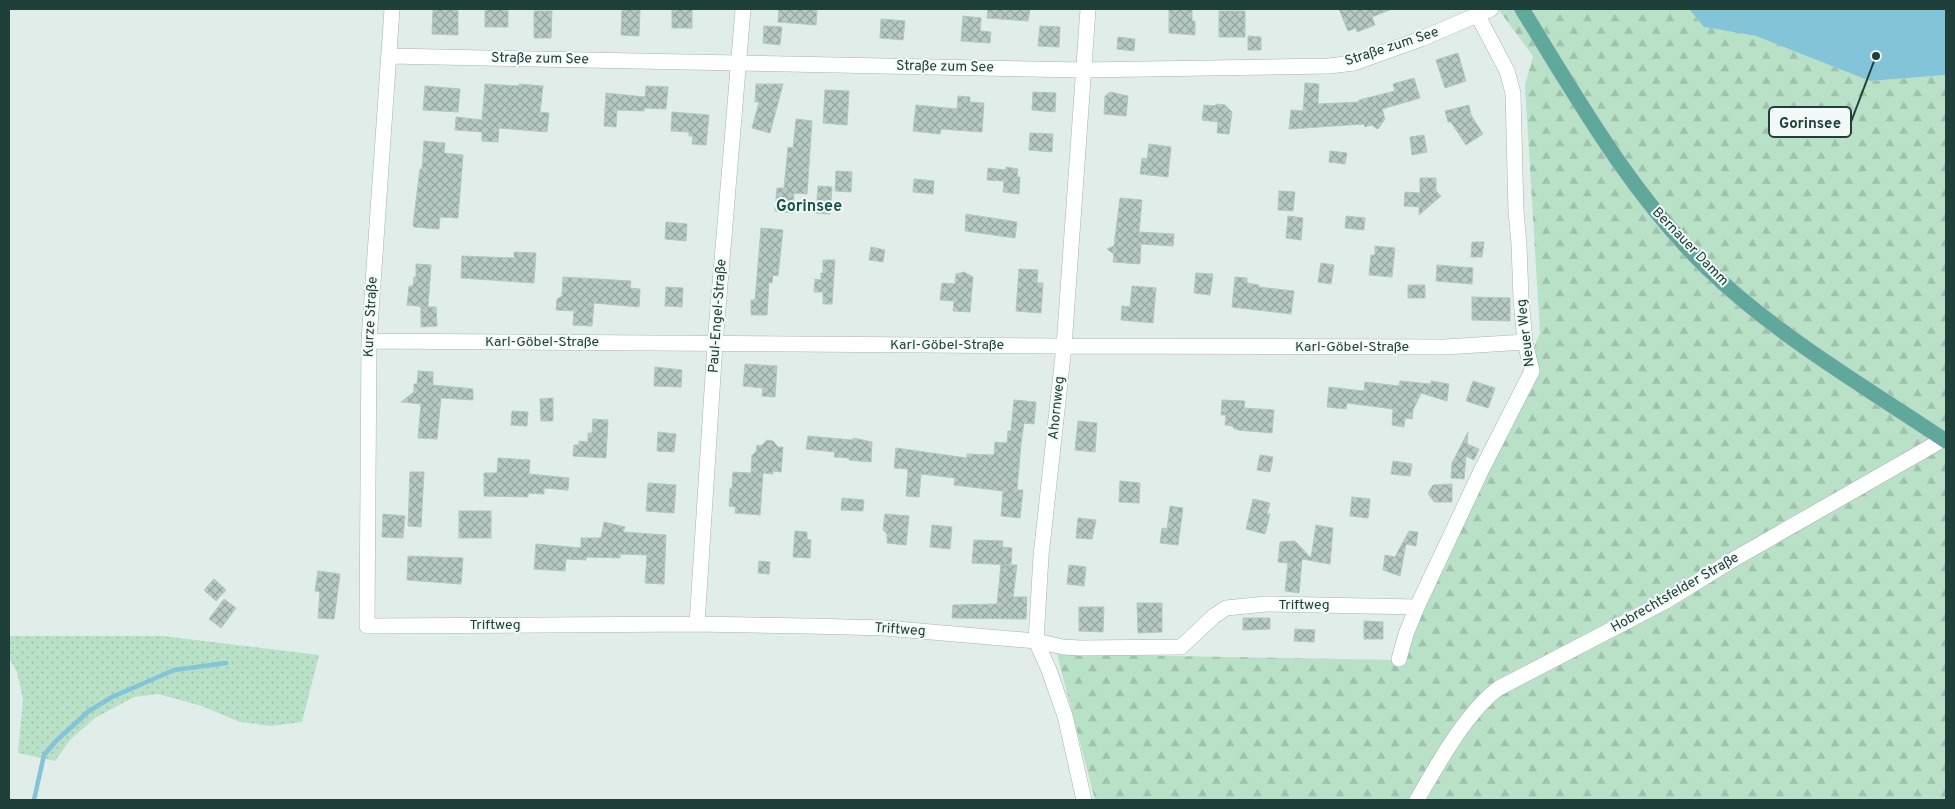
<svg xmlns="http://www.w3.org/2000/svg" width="1955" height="809" font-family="Overpass,sans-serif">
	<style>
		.green { fill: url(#green-dots) }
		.forest { fill: url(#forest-firs) }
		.water { fill: #83c4d8 }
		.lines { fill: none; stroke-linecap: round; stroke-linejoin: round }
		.stream { stroke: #83c4d8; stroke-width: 4.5 }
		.building { fill: url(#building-cross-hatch); stroke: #b3c8c1 }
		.minor-casing { stroke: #a3b6b1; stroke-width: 16 }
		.major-casing { stroke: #c0cac8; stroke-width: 16 }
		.minor { stroke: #fff; stroke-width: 15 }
		.major { stroke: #61a89c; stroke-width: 15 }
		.labels { text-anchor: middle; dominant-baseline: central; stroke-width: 4; stroke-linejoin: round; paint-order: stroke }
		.street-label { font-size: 14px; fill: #1f403a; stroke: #f2f9f7 }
		.quarter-label { font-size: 16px; font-weight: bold; fill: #19554c; stroke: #f2f9f7 }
		.leader { fill: none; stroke: #1f403a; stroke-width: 2 }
		.callout-dot { fill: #1f403a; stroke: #f2f9f7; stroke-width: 2 }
		.callout { fill: #f2f9f7; stroke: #1f403a; stroke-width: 2 }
		.callout-label { font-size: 15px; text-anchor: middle; font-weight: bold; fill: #1f403a }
	</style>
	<defs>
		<pattern id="green-dots" width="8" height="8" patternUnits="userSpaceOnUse" patternTransform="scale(1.25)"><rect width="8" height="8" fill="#b8e1c7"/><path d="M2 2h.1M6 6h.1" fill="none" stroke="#9ec2ac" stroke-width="1.8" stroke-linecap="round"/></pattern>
		<pattern id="forest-firs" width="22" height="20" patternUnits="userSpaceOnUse" patternTransform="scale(1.25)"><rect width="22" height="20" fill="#b8e1c7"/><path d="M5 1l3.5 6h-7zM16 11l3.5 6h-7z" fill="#9ec2ac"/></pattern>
		<pattern id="building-cross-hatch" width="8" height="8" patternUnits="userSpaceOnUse" patternTransform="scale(1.25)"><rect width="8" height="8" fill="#b6c9c2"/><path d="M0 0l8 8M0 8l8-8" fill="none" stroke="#93a59f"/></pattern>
	</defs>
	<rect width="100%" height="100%" fill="#e1ede9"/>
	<!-- green -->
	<path class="green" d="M9,636H163L319,655L302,722L271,726L240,722L202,706L158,694L134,697L95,718L70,740L55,761L18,753L23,699L17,672L9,658Z"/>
	<!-- forest -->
	<path class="forest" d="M1498,9H1689L1704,27L1756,36L1870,81L1946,75V800H1095L1057,654L1402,660L1540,333L1525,85L1533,56Z"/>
	<!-- water -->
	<path class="water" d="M1689,9H1946V75L1870,81L1756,36L1704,27Z"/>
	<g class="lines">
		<!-- stream -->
		<path class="stream" d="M34,800L44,755L56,741L89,711L112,697L174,670L226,663"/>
	</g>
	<!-- building -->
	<path class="building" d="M433,9H458V35L432,34Z
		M485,9H508V27H485Z
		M622,9H640L639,36L621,35Z
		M672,9H692V28H672Z
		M779,9H817L816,25L778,22Z
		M988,9H1030L1028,21L987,18Z
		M1169,9H1192V21H1195V35L1169,33Z
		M1339,9H1392L1372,17L1375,25L1357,32L1356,28L1348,31Z
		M534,11H552L551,38H534Z
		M1219,11H1245V37H1219Z
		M963,16L981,18L980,31L991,32L990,43L961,41Z
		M881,19L905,21L903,40L880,38Z
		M764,26L782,27L780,45L763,43Z
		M1040,26L1060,27L1059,47L1038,46Z
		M1248,36L1261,37V50H1248Z
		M1118,37L1135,39L1134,51L1117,49Z
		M1458,53L1466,81L1445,88L1436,60Z
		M1414,78L1420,98L1382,109L1385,119L1378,129L1371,125L1365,127L1364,124L1289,129L1291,110L1303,111L1305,83L1319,84L1318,104L1359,102V100L1395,91L1393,84Z
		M485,84L519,86V84L543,86L540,112L549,113L547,132L499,128L498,142L482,141V132L455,130L456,117L482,120Z
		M756,84H783L770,133L752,128L759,102H755Z
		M425,86L460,89L458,112L423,110Z
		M646,86L668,87L666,109L645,108L644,111L617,110L616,127L604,126L606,93L645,97Z
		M825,90L849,91L847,125L823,123Z
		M1033,92L1056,93L1055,112L1032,110Z
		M1110,92L1128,96L1126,116L1104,114L1105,96Z
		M958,96L970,97V102L984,103L982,132L941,129L940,134L913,131L916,105L957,109Z
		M1217,104L1225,105L1232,112L1229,134L1217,133L1218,122L1202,120L1204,105L1214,106Z
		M1469,105L1471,115L1483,134L1466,145L1451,122H1448L1445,111Z
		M672,112L709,115L706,145L692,144L693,136H689V132L671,131Z
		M796,119L812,121L807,194L794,193L793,213L775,211L777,188H784L788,147L793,148Z
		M1030,133L1053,134L1052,152L1029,150Z
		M1424,135L1427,152L1412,155L1410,137Z
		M424,141L445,143L444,153L463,155L458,218L440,217L439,229L414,227L413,225L420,169H422Z
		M1149,144L1171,147L1168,177L1140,174L1142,158L1147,159Z
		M1330,151L1347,153L1345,164L1329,162Z
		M1006,167L1018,169L1017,177H1020L1019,194L1003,192L1004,181L987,180L988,168L1006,170Z
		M836,171L852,172L851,192L835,191Z
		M1420,178H1436V191L1441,196L1419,215V207L1404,206L1405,192L1420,193Z
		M914,179L934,181L933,194L913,192Z
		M818,186L832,187L830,214L816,213Z
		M1279,191L1295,192L1293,211L1278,210Z
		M1120,198L1142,200L1139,232L1174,234L1173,246L1141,244L1140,264L1113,262L1114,254L1107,249L1114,246Z
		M966,214L1017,222L1015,238L965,231Z
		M1288,216L1303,218L1301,240L1286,238Z
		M1346,216L1365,218L1364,230L1345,228Z
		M666,222L687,224L686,241L665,239Z
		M761,228L783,230L778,276L773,275L772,283L769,282L767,315H751V300H755Z
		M1472,242H1484L1482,257H1471Z
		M1375,246L1395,248L1392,277L1369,275L1371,255H1375Z
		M871,247L885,250L883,262L869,260Z
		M514,252L536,253L534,283L461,278L462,256L514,258Z
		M823,260H835L832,304H823V292H814L815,279L821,280V273H823Z
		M1321,263L1334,265L1331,284L1318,282Z
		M416,264L431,265L428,307H436L437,326L421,327V306L427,307L407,305L409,286H413L414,277H416Z
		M1437,265L1473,268L1472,284L1436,281Z
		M1019,269L1038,270L1037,283H1043L1041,313L1016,311Z
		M964,272L973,277L970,312L953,311L954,301L940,300L942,283L955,284L956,274Z
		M1196,273L1213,274L1210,295L1194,293Z
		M563,277L631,281L630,288L640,289L639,307L594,303L592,326L573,325L574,311L556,310L557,299L562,296Z
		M1235,277L1247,278V283L1259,285L1258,287L1294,291L1291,314L1232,307Z
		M1408,285H1425V298H1408Z
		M1132,286L1156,288L1153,323L1121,320L1122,306L1130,307Z
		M666,287L683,288L682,307L665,306Z
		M1472,297L1510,298V321L1472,320Z
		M745,364L777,366L775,397L762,396L763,388L743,386Z
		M655,367L682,370L681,387L654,386Z
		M418,371L433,372V385L473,389V400L441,398L437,439L418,438L421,404L401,402L414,392V384H417Z
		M1400,381L1431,384V381L1449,384L1447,401L1421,393L1413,410L1412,419L1405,418L1404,427L1392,425L1393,409L1347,403L1346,409L1327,407L1329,387L1363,391H1364L1365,382L1399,386Z
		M1473,381L1495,388L1488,408L1466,401Z
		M553,398V421H541L540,399Z
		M1014,400L1036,402L1034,424L1024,423L1021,444L1017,490H1023L1020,518L1001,516L1003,491L954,485L955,478L921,474L919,497L906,496L908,469L894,468L896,448L967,458V454L994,455L995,442L1007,443L1008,431H1011Z
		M1222,400L1245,401L1244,408L1274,410L1272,433L1238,430L1233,428V426L1225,425L1226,415H1221Z
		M512,411L528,412L527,426L511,425Z
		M593,419L608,420L606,458L573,456L574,445H579V441L588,442V433H592Z
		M1078,421L1097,423L1095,452L1075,450Z
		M658,432L676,434L674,452L657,451Z
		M1468,432L1467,444L1479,449L1474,460L1466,456L1464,479L1451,478L1452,463Z
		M808,436L852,440L854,438L872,442L871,462L849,460V458L834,457L835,452L806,449Z
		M767,440L773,441L778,447H783L781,472L773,471V474L763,473L760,515L735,513L736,507L729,506L730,488L732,489L733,472L751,473L752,455L756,452L757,445L761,446Z
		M1260,455L1273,457L1270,472L1257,470Z
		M498,458L530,460L529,474L569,478L568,490L544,488V494L528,493V497L484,496V473H497Z
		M1393,461L1412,464L1410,476L1391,474Z
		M410,472H424L421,527L408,526Z
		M1120,481L1140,483L1139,503L1119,502Z
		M648,483L676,485L674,513L646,511Z
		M1452,484V502H1434L1428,493L1433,485Z
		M1352,497L1370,499L1368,518L1350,516Z
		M842,498L864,500L863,511L841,510Z
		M1253,499L1270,503L1267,514H1270L1265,534L1246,529Z
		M1170,506L1183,508L1178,545L1160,543L1162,528L1167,529Z
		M459,511H491V538H459Z
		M383,514L405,516L403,538L382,537Z
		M885,514L909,516L906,545L887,543V534L883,530Z
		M1078,518L1096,520L1092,539L1076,538Z
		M604,522L625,527L623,532L666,535L664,584L645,583L647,555L620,554V558L586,557V560L566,559L565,571L534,569L536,544L581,548V538H601Z
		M932,525L952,527L950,549L930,547Z
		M1316,525L1333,528L1330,564L1302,559L1299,593L1285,591L1288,563L1278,562L1280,542L1295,541L1311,558Z
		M795,531L807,532V539L811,540L810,558L793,557Z
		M1409,531L1418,532L1416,546L1406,544L1400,576L1383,570L1385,555L1395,557Z
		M974,540L1003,541L1002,547L1012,548L1011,565L972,563Z
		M408,556L463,558L461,584L407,580Z
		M759,561L770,562L769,574L758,573Z
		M1001,565H1017L1013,597H1027L1026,619L952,618L953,605L997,604Z
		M1069,565L1086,567L1084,586L1067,584Z
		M318,571L340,574L334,619L318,618L320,592L315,591Z
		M214,579L226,590L216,601L204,590Z
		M224,599L236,608L221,628L209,619Z
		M1137,603H1162V632L1138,633Z
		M1079,607H1104L1103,632L1079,631Z
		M1243,618H1270V629L1243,630Z
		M1364,621L1383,622V639H1364Z
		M1295,629L1315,630L1314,642L1294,641Z"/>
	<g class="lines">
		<!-- minor casing -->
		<g class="minor-casing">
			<path id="minor" d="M392,9L369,341L367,626L697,624L808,626L885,628L1036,641L1063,647L1080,648L1181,647L1214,616L1226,608L1266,604L1417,607
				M389,56L1083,70L1329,66L1354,63L1421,39L1491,9
				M369,341L1064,346L1445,347L1525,342
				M697,624L715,344L743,9
				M1399,659L1406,634L1417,607L1481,471L1532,371L1525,342L1521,299L1519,244L1516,212L1513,93L1507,71L1478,16
				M1084,800L1065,716L1049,670L1036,641L1041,556L1064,346L1088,9
				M1417,800C1437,765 1467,711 1499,688L1666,601L1729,562L1944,439"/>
		</g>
		<!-- major casing -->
		<g class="major-casing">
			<path id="major" d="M1522,9C1578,100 1631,194 1708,269C1776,335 1867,388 1946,441"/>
		</g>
		<!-- minor -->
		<use href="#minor" class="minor"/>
		<!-- major -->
		<use href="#major" class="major"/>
	</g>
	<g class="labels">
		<!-- street labels -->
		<g class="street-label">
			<text transform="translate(1392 47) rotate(-18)">Straße zum See</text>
			<text transform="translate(540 59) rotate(1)">Straße zum See</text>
			<text transform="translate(945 67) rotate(1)">Straße zum See</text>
			<text transform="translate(1690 247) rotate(46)">Bernauer Damm</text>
			<text transform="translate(718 316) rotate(-86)">Paul-Engel-Straße</text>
			<text transform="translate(371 317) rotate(-87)">Kurze Straße</text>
			<text transform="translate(1526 333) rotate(-97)">Neuer Weg</text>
			<text x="542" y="342">Karl-Göbel-Straße</text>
			<text x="947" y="345">Karl-Göbel-Straße</text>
			<text x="1352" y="347">Karl-Göbel-Straße</text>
			<text transform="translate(1057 408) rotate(-84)">Ahornweg</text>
			<text transform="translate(1675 593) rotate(-30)">Hobrechtsfelder Straße</text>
			<text x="1304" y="605">Triftweg</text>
			<text x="495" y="625">Triftweg</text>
			<text transform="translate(900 630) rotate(4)">Triftweg</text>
		</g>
		<!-- quarter labels -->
		<g class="quarter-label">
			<text x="809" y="207">Gorinsee</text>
		</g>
	</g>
	<!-- callouts -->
	<path class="leader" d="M1876 56L1851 122"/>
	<circle class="callout-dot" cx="1876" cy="56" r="5"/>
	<rect class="callout" x="1769" y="107" width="82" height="30" rx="5"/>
	<g class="callout-label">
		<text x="1810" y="128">Gorinsee</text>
	</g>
	<!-- border -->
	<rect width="1955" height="809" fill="none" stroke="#1f403a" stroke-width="20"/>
</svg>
